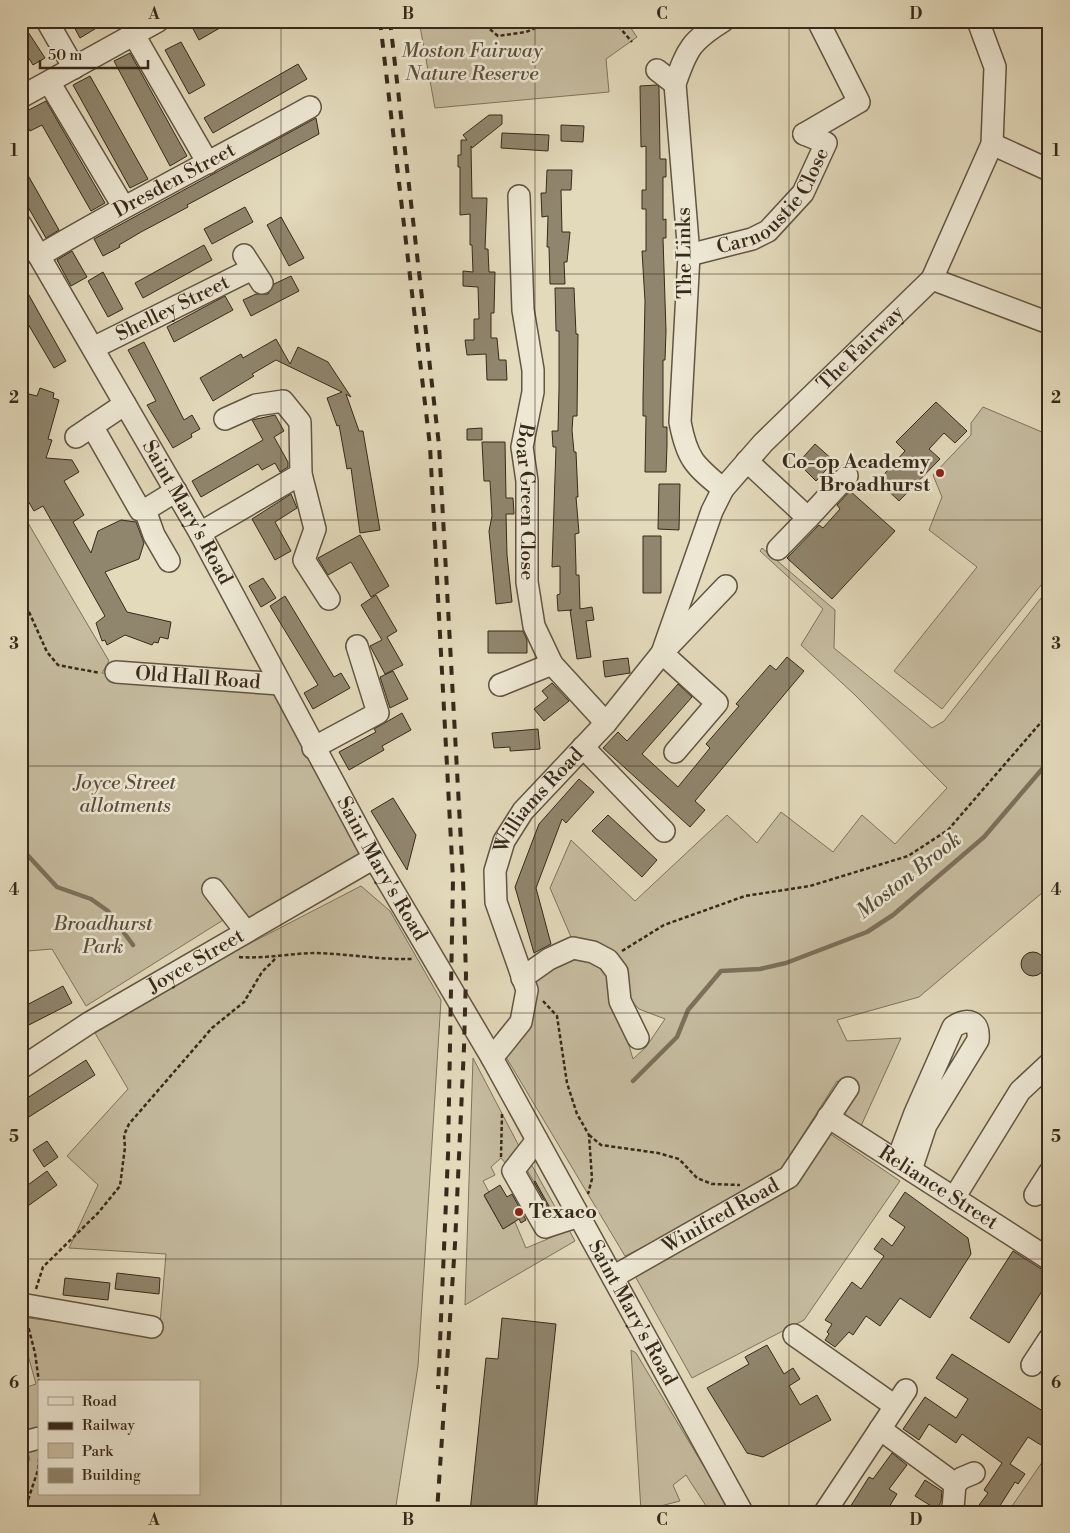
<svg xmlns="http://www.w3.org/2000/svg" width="1070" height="1533" font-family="'Libre Bodoni',serif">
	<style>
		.green { fill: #c6bca0; stroke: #7e735d; fill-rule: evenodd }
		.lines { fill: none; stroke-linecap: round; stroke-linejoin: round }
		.stream { stroke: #7b705a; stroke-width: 4.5 }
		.building { fill: #90866e; stroke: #372a1a }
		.minor-casing { stroke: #625642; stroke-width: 24 }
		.path { stroke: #372a1a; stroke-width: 2.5; stroke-dasharray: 4 2.5; stroke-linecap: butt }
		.minor { stroke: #ede7d3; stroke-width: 21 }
		.rail { stroke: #372a1a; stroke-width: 4; stroke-dasharray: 9 9; stroke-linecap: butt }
		.grid { fill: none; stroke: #372a1a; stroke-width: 1; stroke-opacity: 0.55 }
		.poi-dot { fill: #8f2418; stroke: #ede7d3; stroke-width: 2 }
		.labels { text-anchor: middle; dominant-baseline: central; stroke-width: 5; stroke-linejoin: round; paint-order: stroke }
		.park-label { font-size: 20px; font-style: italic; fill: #5b4e3c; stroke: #ede7d3 }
		.street-label { font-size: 20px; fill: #372a1a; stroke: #ede7d3 }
		.poi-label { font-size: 20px; font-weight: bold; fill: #372a1a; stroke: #ede7d3; text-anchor: end }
		.water-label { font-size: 21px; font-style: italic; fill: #594d3a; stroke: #ede7d3 }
		.neatline { fill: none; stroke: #372a1a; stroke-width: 2 }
		.grid-label { font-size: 16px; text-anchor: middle; font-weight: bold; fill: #372a1a }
	</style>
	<rect width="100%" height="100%" fill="#e3dabc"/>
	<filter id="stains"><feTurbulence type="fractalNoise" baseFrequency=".004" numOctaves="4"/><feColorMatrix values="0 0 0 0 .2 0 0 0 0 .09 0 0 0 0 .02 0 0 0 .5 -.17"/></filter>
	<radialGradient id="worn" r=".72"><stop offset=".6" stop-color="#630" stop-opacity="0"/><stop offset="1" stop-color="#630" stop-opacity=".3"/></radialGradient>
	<!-- green -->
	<path class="green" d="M419,21H626L637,37L606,59L609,92L435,108Z
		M983,407L1049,435V575L942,709L894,671L977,567L929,530L942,497L933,475L971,435V423Z
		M21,511L109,661L102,673L280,684L374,858L237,937L228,917L86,1006L52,949L28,951L21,944Z
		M762,548L835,610L834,648L932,728L944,721L1049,588V887L919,997L837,1020L847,1041L901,1038L861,1126L844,1114L855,1093L837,1081L780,1171L693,1222L625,1256L500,1047L521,1022L522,978L573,948L605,966L633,1059L646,1047L665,1019L639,1009L625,994L626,969L574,944L550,888L571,840L635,901L727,815L757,843L781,812L833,852L862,815L895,844L947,788L855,695L801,645L823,609L760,551Z
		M361,886L390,911L441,1000L418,1366L395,1512H21V1464L30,1460L21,1426V1389L36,1384L21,1330V1317L159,1335L166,1254L69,1248L98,1185L67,1156L128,1089L95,1033L245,946ZM39,1382H199V1494H39Z
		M473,1058L521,1150L507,1165L501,1158L491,1167L495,1175L483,1181L489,1192L484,1196L503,1229L515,1222L526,1248L569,1230L575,1241L465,1305Z
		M829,1133L900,1181L804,1320L692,1378L635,1276L795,1187Z
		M530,1162L559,1214H553L527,1170Z
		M631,1350L636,1353L731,1512H710L686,1475L673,1485L680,1501L641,1511Z
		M1047,1455L1049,1456V1512H1008Z"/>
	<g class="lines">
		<!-- stream -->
		<path class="stream" d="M21,848L57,887L91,899L108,911L133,945
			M633,1081L677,1037L688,1010L721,971L760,969L786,963L867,932L893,915L984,837L1049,761"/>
	</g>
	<!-- building -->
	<path class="building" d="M21,21L45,58L33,65L21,45Z
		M71,21H108L80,38Z
		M197,21H232L199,40L191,25Z
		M181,42L205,85L189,94L165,50Z
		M130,53L187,156L170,166L114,61Z
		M298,64L307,79L213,133L204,118Z
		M90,76L148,179L130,188L73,85Z
		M657,85L659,87L660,159H666V177H663V220L666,219V238H663L666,331L665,360H663V427H667V446L666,472H645L646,416H643V398L645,301L642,251H646V209H642V190H646V146L641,147L640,86Z
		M46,101L105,203L91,211L42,125L30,131L21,114Z
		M489,115H502V124L472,148L471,146L472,198H487L485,249H488L489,272H495L494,313H491V338H497L499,360H506L507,380H487L486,354L467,355L465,340H474V319H479L478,287L463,286V271L473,272L472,245H470V214L460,215V167H458V155H461V140H467L463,135Z
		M316,118L319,134L187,205L188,207L141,232L119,245L120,247L103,256L94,239Z
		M561,125L584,126L583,142L561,141Z
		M502,133L549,135L548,151L501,148Z
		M21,163L59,230L46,238L21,195Z
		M547,170H572L571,190H561L562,232H570L567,262H564L565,284H550L549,247H547L548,216L542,217L541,193H546Z
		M245,207L253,222L212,244L204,229Z
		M281,217L304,258L289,266L267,225Z
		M204,245L212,260L143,298L135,283Z
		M72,251L87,277L71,286L57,260Z
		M103,272L123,309L108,317L88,281Z
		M291,276L299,291L251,316L243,300L256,294H268L274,284Z
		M21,281L66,361L54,368L21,312Z
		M555,288H574L576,334H578L577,416H573L572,430L574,452H576L578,497H576L579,533L575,534L576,568V575H579L580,609L592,607L594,620L586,621L591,657L577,659L570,610H572L558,611L557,595L560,594V566L552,567L556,447H553L552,431H558L559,388V331H556Z
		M225,296L233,310L174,342L167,327Z
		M276,339L290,364L298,347L328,362L351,397L346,394L359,431H363L380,530L360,533L351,468L347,469L339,425L337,426L327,398L342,392L276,360L252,374L254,376L213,401L200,378L241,354L243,358Z
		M144,342L184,420L192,415L200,429L191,434L192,437L173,448L147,405L156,401L128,350Z
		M40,388L54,393L53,398L59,400L48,439L52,440L46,458L72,460L79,472L64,481L84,515L73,522L91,553L98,531L121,520L136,522L144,543L139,559L105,572L127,612L171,622L168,639L160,637L158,643L154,642L152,645L125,635L107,645L105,640L102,641L96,623L105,616L43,506L34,511L21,489V419L29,394L37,396Z
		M936,402L967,431L955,443L944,433L929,449L940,459L899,501L878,481L905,451L896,442Z
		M275,415L284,431L274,437L288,462V467L280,472L275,463L262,470L258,464L201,497L192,481L263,440L252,420Z
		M482,428V440H467V429Z
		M482,442H505L506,498H513L514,514H506L507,555L512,602L496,604L489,531L492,516L490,481H484Z
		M815,444L834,461L816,481L798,463Z
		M659,484H680L679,530L658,529Z
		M850,491L895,531L832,599L787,558L819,525L823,528L840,509L837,505Z
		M291,494L297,508L275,522L291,551L275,560L252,519Z
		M360,535L389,586L371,597L351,562L328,575L318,558Z
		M643,536H661V593H643Z
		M263,578L276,598L261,607L249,586Z
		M376,595L397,631L387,637L403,665L385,674L370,646L382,640L361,605Z
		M285,596L334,677L341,673L350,688L313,709L304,693L318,685L270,606Z
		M488,631H523L527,640V653H488Z
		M787,657L804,671L695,801L705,810L690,827L603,748L618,732L627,741L678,684L692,697L642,754L678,787L710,748L706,744L739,706L736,704L770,665L776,670Z
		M628,658L630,673L605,677L603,661Z
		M393,671L408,699L390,708L380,677Z
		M552,683L569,701L544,721L534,709L548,698L542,691Z
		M402,713L411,730L382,746L384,750L349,770L339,752L376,732L374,729Z
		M538,729L540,749L510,751V747L494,748L492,733Z
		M579,779L594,792L566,823L562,819L536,888L551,944L534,953L515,887L539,824Z
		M393,798L416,835L407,870L371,811Z
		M608,815L657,860L642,877L592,831Z
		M1021 964a12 12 0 1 1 24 0a12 12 0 1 1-24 0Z
		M63,986L72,1003L21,1029V1008Z
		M86,1060L95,1075L21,1122V1102Z
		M47,1141L58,1157L44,1167L33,1150Z
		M47,1171L57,1185L21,1211V1190Z
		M535,1181L549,1206L548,1207L534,1182Z
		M500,1185L507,1197L512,1194L526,1220L521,1223L519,1219L503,1229L484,1195Z
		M905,1192L968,1238L971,1254L930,1318L900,1298L880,1326L866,1316L853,1335L849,1332L835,1347L825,1340L829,1334L827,1332L832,1324L825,1320L852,1282L861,1289L884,1256L874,1249L882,1238L892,1246L905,1227L889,1216Z
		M1013,1251L1049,1274V1280L1009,1343L970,1318Z
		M117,1273L160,1278L159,1294L115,1289Z
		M65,1278L110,1283L108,1300L63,1295Z
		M502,1318L556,1324L536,1512H470L486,1358L498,1359Z
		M767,1345L784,1374L793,1368L800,1379L789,1386L800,1405L817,1395L831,1420L763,1457L747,1453L707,1388L749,1364L745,1357Z
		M952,1354L1049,1415V1450L1028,1437L1010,1464L1025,1474L1018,1484L1015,1482L996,1512H974L988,1493L984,1490L1002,1463L962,1434L956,1443L929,1424L919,1440L903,1429L925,1397L956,1418L968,1399L936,1378Z
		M892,1453L907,1465L889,1489L897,1494L886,1512H847L869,1477L873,1479Z
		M925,1480L942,1491L941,1502L936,1509L915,1496Z"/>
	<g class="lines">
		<!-- minor casing -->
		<g class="minor-casing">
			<g id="minor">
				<path d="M47,21L74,68"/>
				<path d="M134,35L208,163"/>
				<path d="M657,70L675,84"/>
				<path d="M49,82L123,206"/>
				<path d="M21,97L158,21"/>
				<path d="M804,134L859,102L818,21"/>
				<path d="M992,144L1049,170"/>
				<path id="s1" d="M519,196L523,310L533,370V392L522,447L527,481V582L534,626L552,664L606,723"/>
				<path id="s2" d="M21,225L200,533L374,858L492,1058L742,1512"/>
				<path d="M244,255L262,283"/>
				<path id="s3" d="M689,255L752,239L768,231L803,193L826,143L804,134"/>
				<path id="s4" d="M39,256C128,203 220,157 310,107"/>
				<path d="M932,279L1049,323"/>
				<path id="s5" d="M93,348L252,269"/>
				<path d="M225,419L256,405L283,401L300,422L301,474L315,529L304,560L329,599"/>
				<path d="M92,426L140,510H145L176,491"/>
				<path d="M76,437L125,404"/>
				<path d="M747,461L808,518L778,549"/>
				<path d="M723,489C694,465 687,459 680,422L689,255L675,84C687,49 691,41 723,21"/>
				<path d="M145,510L154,535L169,561"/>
				<path d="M808,518L847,476"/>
				<path d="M200,533L301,474"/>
				<path id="s6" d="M662,653L712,511L723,489L763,443L932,279L992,144L995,67L978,21"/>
				<path d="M662,653L717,703L675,752"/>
				<path id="s7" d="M116,672L280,684"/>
				<path d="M500,685L552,664"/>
				<path d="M583,747L664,831"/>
				<path d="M313,748L378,713L357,646"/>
				<path d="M213,889L246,932"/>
				<path d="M522,978L549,959L573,948L593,952L608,960L617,972L620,1001L638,1038"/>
				<path id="s8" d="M492,1058L521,1022L527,990L496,902L495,871L504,841L523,811L606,723L662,653L726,586"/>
				<path id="s9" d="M21,1068L89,1023L374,858"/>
				<path id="s10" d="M828,1117L1049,1259"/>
				<path d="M537,1140L513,1171L545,1227L579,1216"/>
				<path d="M897,1161L915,1113L953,1027C968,1017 980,1021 978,1040L926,1125L911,1170"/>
				<path d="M1035,1195L1049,1173"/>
				<path d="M954,1198L1020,1091L1049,1064"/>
				<path id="s11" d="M613,1277L789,1177L848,1088"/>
				<path d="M21,1304L152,1327"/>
				<path d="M794,1335L895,1406"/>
				<path d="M1032,1365L1049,1339"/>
				<path d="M880,1429L955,1484"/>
				<path d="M21,1443L39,1438"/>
				<path d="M825,1512L906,1390"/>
				<path d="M950,1512L953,1508L955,1484L962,1478L974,1473"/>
			</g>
		</g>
		<!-- path -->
		<path class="path" d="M480,21L498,36L526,32L551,21
			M566,21L581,26L598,21
			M614,21L632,42
			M21,594L47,652L58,665L100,673
			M622,951L664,925L745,896L810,886L908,856L948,830L1049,713
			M239,957C266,959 291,953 317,953C349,954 381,960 413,959
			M543,1001L557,1016L567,1083L577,1114L589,1135L592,1179L588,1194
			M589,1135L601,1145L658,1153L679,1159L697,1178L712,1184L740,1185
			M501,1157L502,1113
			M36,1289L43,1267L98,1213L120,1186L125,1147L124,1135L129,1124L212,1028L244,1002L262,972L277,957
			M27,1322L35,1353L39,1382
			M24,1512L38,1470L39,1458"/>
		<!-- minor -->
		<use href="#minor" class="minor"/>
		<!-- rail -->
		<path class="rail" d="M380,21L430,446L453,879L448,1155L438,1389
			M390,21L439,445L463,879L466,975L464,1047L455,1244L437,1512"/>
	</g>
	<!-- grid -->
	<path class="grid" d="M281,21V1512M535,21V1512M789,21V1512M21,274H1049M21,520H1049M21,766H1049M21,1013H1049M21,1259H1049"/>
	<!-- markers -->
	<g class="poi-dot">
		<circle cx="940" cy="473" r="5"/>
		<circle cx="519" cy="1212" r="5"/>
	</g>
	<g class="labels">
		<!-- park labels -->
		<g class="park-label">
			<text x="472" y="51">Moston Fairway<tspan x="472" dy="23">Nature Reserve</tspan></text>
			<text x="125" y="783">Joyce Street<tspan x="125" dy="23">allotments</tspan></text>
			<text x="103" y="924">Broadhurst<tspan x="103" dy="23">Park</tspan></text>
		</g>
		<!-- street labels -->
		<g class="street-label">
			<text stroke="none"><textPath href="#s4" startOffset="155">Dresden Street</textPath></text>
			<text stroke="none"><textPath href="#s3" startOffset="106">Carnoustie Close</textPath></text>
			<text transform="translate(685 253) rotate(-91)">The Links</text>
			<text stroke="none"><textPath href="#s5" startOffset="89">Shelley Street</textPath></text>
			<text stroke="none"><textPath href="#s6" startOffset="372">The Fairway</textPath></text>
			<text stroke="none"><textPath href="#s1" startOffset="308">Boar Green Close</textPath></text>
			<text stroke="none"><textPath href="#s2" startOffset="332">Saint Mary's Road</textPath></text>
			<text stroke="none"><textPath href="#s7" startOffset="82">Old Hall Road</textPath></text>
			<text stroke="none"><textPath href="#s8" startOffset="288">Williams Road</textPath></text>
			<text stroke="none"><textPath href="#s2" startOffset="738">Saint Mary's Road</textPath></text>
			<text stroke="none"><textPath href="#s9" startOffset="205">Joyce Street</textPath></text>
			<text stroke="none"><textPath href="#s10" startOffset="131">Reliance Street</textPath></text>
			<text stroke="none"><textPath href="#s11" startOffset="124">Winifred Road</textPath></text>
			<text stroke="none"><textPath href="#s2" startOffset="1248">Saint Mary's Road</textPath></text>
		</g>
		<!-- poi labels -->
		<g class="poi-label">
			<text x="930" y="462">Co-op Academy<tspan x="930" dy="23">Broadhurst</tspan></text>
			<text x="529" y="1212" text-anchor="start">Texaco</text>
		</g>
		<!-- water labels -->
		<g class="water-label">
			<text transform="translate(909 876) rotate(-38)">Moston Brook</text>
		</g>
	</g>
	<!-- margin -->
	<rect width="1070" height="1533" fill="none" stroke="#e3dabc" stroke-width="55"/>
	<!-- legend -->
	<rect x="38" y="1380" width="162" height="115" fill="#ede7d3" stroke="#a49b89"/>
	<rect x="48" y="1397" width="25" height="8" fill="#ede7d3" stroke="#a49b89"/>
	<text x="82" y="1406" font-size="15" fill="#372a1a">Road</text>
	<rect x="48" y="1422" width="25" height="8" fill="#372a1a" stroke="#a49b89"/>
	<text x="82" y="1430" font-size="15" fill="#372a1a">Railway</text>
	<rect x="48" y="1443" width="25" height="15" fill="#c6bca0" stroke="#a49b89"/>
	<text x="82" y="1456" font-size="15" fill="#372a1a">Park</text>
	<rect x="48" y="1468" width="25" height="15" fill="#90866e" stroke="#a49b89"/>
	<text x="82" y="1480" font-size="15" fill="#372a1a">Building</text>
	<!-- scale -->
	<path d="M40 60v8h108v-8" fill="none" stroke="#372a1a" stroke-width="2.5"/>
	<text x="48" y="60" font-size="15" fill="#372a1a" stroke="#ede7d3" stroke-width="4" paint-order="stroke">50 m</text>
	<rect x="28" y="28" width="1014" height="1478" class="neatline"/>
	<g class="grid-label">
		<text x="154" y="19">A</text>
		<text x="408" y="19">B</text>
		<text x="662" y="19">C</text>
		<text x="916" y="19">D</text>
		<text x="14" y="156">1</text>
		<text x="1056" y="156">1</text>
		<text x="14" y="403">2</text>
		<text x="1056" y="403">2</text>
		<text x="14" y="649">3</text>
		<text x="1056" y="649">3</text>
		<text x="14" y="895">4</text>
		<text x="1056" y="895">4</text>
		<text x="14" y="1142">5</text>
		<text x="1056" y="1142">5</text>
		<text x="14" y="1388">6</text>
		<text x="1056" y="1388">6</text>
		<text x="154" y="1525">A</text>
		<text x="408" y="1525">B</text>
		<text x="662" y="1525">C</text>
		<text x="916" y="1525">D</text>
	</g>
	<rect width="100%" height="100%" filter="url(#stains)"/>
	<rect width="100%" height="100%" fill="url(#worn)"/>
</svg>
